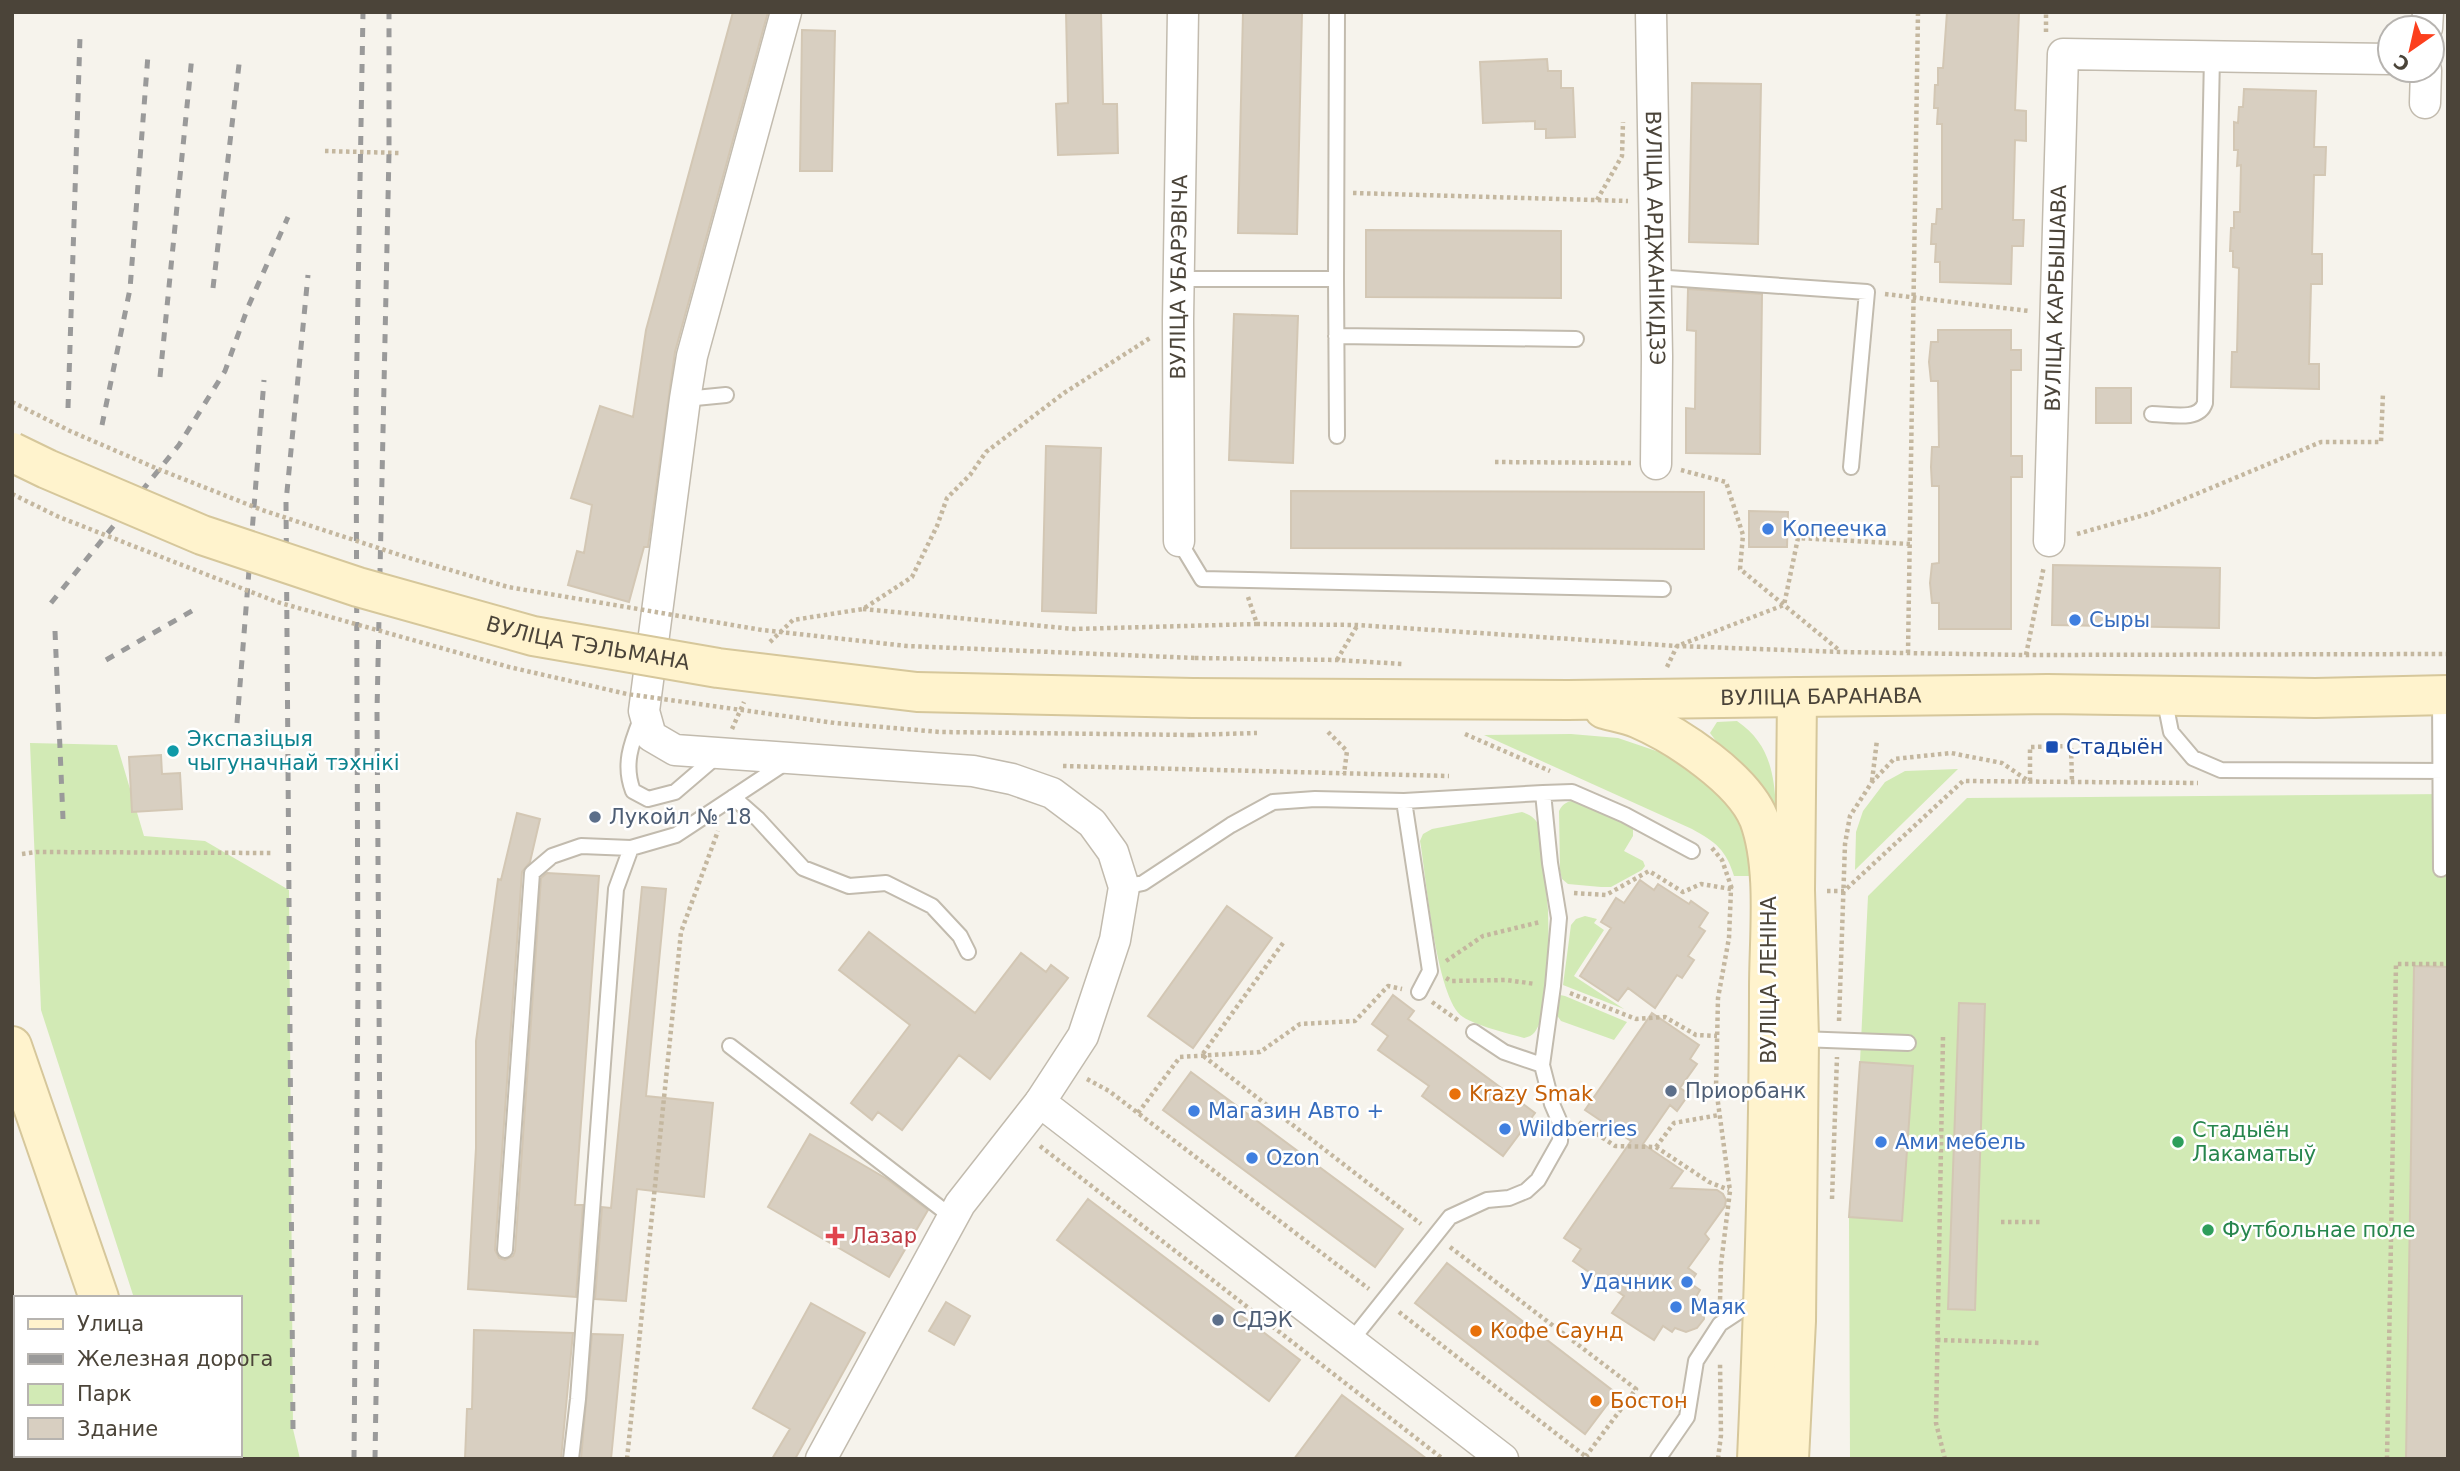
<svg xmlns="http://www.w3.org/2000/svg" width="2460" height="1471" font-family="'DejaVu Sans',sans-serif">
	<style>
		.green { fill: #d2eab5 }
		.building { fill: #d8cfc1; stroke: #d3c7b4; stroke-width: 2 }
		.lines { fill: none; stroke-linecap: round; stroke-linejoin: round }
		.lane-casing { stroke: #c2bbae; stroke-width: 18 }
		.street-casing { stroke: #c2bbae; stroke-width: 33 }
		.secondary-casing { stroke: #d6c79b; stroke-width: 42 }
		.path { stroke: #c4b79f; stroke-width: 4.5; stroke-dasharray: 3.5 3.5; stroke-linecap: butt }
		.lane { stroke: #fff; stroke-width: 14 }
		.street { stroke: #fff; stroke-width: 30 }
		.secondary { stroke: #fff3cd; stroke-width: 38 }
		.rail { stroke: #9a9a9a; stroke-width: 5; stroke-dasharray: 9 9; stroke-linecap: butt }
		.secondary-bridge-casing { stroke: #d6c79b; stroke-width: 42; stroke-linecap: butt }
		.path-bridge { stroke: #c4b79f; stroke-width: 4.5; stroke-dasharray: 3.5 3.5; stroke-linecap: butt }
		.secondary-bridge { stroke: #fff3cd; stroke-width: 38 }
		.shop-dot { fill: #3f7fe0; stroke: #fff; stroke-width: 2.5 }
		.transit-dot { fill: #1a4fb4; stroke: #fff; stroke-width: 2.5 }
		.culture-dot { fill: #0f9aa8; stroke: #fff; stroke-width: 2.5 }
		.service-dot { fill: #5c6f8a; stroke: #fff; stroke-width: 2.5 }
		.food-dot { fill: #e8710a; stroke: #fff; stroke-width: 2.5 }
		.leisure-dot { fill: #2e9e5b; stroke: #fff; stroke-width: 2.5 }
		.health-dot { fill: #e0444e; stroke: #fff; stroke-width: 2.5 }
		.labels { text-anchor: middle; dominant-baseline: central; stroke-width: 5; stroke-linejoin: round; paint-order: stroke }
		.street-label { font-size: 21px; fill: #4b4439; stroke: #fff }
		.shop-label { font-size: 21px; fill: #366cbe; stroke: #fff; text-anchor: start }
		.culture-label { font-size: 21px; fill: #0d838f; stroke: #fff; text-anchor: start }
		.transit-label { font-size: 21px; fill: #164399; stroke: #fff; text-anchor: start }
		.service-label { font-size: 21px; fill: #4e5e75; stroke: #fff; text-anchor: start }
		.food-label { font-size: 21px; fill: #c56008; stroke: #fff; text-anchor: start }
		.leisure-label { font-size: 21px; fill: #27864d; stroke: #fff; text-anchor: start }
		.health-label { font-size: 21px; fill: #be3a42; stroke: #fff; text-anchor: start }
	</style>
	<rect width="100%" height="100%" fill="#f6f3ec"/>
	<!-- green -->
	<path class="green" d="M1737,721C1769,743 1774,772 1776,808H1767L1710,733L1717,722Z
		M1571,734L1618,738L1671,756L1704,777L1741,820L1756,876H1734C1726,850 1716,842 1692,829L1484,735Z
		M30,743L117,745L144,836L205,841L289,890L293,1429L300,1459H185L184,1455H240V1298H134L41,1010Z
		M1958,769L1855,870L1856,832L1863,811L1885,782L1905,771Z
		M2448,794V1459H1850L1849,1217L1902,1221L1913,1066L1860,1062L1868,896L1967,798Z
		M1577,800L1616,814L1633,827V836L1624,851L1643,861L1645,866L1642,870L1611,887H1601L1568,884L1562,879L1560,871L1559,811C1563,803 1568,801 1577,800Z
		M1522,812C1532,815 1536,819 1540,828L1548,910L1549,954L1540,1022C1536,1031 1534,1036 1524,1038C1507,1033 1477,1026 1463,1017C1436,1000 1426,874 1420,841L1423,834L1432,829Z
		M1585,916L1597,919L1594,923L1604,930L1574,976L1624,1009L1563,985L1571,925L1576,919Z
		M1560,995L1565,996L1627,1022L1614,1040L1561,1021L1556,1014L1557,997Z"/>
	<!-- building -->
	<path class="building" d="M733,12H768L675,352L648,547H644L629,602L568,585L577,551L584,553L592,505L571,498L600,406L633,417L646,330Z
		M1066,12H1101L1103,104H1117L1118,153L1058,155L1056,104L1068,103Z
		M1243,12H1302L1297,234L1238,233Z
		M1947,12H2019L2015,110L2026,111V141L2015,140L2013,220H2024L2023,246H2012L2011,284L1940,282V262H1935L1936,244H1931L1932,224H1936L1937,209H1942V124H1937L1938,108H1934L1935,85H1938V68H1943Z
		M802,30L835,31L832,171H800Z
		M1547,59L1548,71H1561V88H1573L1575,137L1546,138V129H1535V121L1483,123L1480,62Z
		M1692,83L1761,84L1758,244L1689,242Z
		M2244,89L2316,91L2314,147H2326L2325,175H2314L2312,254H2322V284H2311L2309,364H2319V389L2231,387L2232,352H2237L2239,268L2233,267V251H2230L2231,228H2234V212H2240L2241,165L2237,166L2238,150H2234V122L2238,123L2239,107H2243Z
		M1366,230L1561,231V298L1366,297Z
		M1688,289L1762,294L1760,454L1686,453V408L1695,409L1696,331L1687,330Z
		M1234,314L1298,316L1293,463L1229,460Z
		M1938,330H2011V350H2021V370H2011V456H2022V477H2011V629H1939V603H1932L1930,583L1932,564L1939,563V486H1932L1931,467L1932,447H1939L1938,381H1931L1929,362L1931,342H1938Z
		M2096,388H2131V423H2096Z
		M1046,446L1101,448L1096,613L1042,611Z
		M1291,491L1704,492V549L1291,548Z
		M1749,511L1788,512L1787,547H1749Z
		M2053,565L2220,568L2219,628L2052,625Z
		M161,755L162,774L180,773L182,809L132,812L129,757Z
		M517,813L540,819L530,862L522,872L495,1250L499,1258L505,1260L513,1256L515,1251L541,878L547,873L599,876L575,1205H583L576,1297L468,1289L476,1148V1041L498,879L501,880Z
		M1640,880L1654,890L1658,884L1689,904L1691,901L1708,913L1699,927L1705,931L1688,956L1694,960L1682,978L1677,975L1655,1008L1628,988L1618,1001L1580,976L1611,928L1601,922L1616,898L1624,903Z
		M642,887L666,889L646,1096L713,1103L704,1197L637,1189L626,1301L595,1299L602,1207L611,1208Z
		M1227,906L1272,938L1193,1048L1148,1016Z
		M869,932L975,1013L1021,953L1046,972L1051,965L1068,978L990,1079L959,1055L902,1130L878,1112L872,1120L851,1103L910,1025L839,970Z
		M2414,966L2448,967V1459H2406Z
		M1393,995L1414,1011L1408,1019L1535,1113L1503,1156L1422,1096L1429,1086L1378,1050L1388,1036L1372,1024Z
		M1959,1003L1985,1004L1975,1310L1948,1309Z
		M1652,1013L1699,1045L1690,1059L1697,1064L1680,1088L1689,1094L1677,1111L1670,1105L1643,1144L1683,1171L1671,1188L1717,1190L1723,1194L1726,1200L1725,1206L1705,1234L1709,1239L1688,1268L1696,1274L1690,1283L1700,1290L1696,1297L1703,1306L1704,1319L1697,1328L1686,1332L1675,1328L1672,1332L1663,1326L1654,1340L1612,1313L1624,1296L1573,1261L1581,1249L1564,1238L1631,1141L1585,1110Z
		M1860,1062L1913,1066L1902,1221L1849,1217Z
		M1191,1072L1403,1229L1375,1267L1163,1110Z
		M810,1134L887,1179L928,1210L889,1277L768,1207Z
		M1088,1199L1300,1360L1269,1401L1057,1240Z
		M1447,1263L1616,1393L1585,1434L1415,1303Z
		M946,1302L970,1316L954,1345L929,1331Z
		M811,1303L865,1333L795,1459H772L790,1429L753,1408Z
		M474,1330L573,1333L561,1459H465L467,1409H472Z
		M592,1334L623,1335L611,1459H581Z
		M1342,1395L1427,1459H1294Z"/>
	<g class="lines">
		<!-- lane casing -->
		<g class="lane-casing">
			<path id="lane" d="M1654,277L1867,292L1851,467
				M1179,279H1336L1337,436
				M1336,279L1337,12
				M1336,336L1576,339
				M685,399L726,395
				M2152,414C2169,414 2199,422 2205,403L2212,56
				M1179,541L1202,579L1663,589
				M2164,697L2171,732L2193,758L2221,770L2448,771
				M2440,697L2441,869
				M641,719C631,744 623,765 633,791L648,799L675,792L717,756
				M1543,793L1572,792L1625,815L1692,851
				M733,797L758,819L803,868L849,886L886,883L932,906L960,936L968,952
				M1404,801L1430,971L1419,992
				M1124,887L1143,883L1231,825L1273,802L1315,799L1404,801L1543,793L1550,863L1559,918L1553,986L1542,1065
				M1800,1039L1908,1043
				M730,1046L952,1217
				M505,1250L532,873L552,856L581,846L631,848L676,835L785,763
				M1351,1341L1450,1217L1487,1200L1509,1198L1526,1191L1538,1180L1560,1141L1561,1125L1552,1104L1542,1065L1504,1052L1474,1032
				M571,1459L578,1399L616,889L631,848
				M1658,1459L1687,1417L1696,1361L1720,1324L1758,1299"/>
		</g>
		<!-- street casing -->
		<g class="street-casing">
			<g id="street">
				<path d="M786,12L692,356L685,399L644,711L651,736L675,750L973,771L1012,779L1052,793L1092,823L1113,852L1124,887L1115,940L1083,1036L1040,1102L1503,1459"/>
				<path id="s1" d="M1651,12L1657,356L1656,464"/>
				<path d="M2427,28L2428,12"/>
				<path d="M2425,103L2426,70"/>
				<path id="s2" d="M1179,541L1178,320L1183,12"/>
				<path id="s3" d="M2049,541L2063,54L2390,59"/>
				<path d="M12,1375L16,1373"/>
				<path d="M821,1459L960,1204L1040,1102"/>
			</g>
		</g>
		<!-- secondary casing -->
		<g class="secondary-casing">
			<g id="secondary">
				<path id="s4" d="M1193,698L1568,700L2047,694L2315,698L2448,695"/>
				<path d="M1604,709C1615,712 1628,714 1639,719C1678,736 1743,779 1759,819C1777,868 1769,936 1769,988C1769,1145 1764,1302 1757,1459"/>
				<path d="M12,1046L99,1298"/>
				<path d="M156,1455L158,1459"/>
				<path d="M1789,1459L1796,1321L1799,1039L1795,890L1797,697"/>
			</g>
		</g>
		<!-- path -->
		<path class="path" d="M2046,32V12
			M325,151L399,153
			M1353,193L1628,201
			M1597,200L1622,156L1623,122
			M1885,294L2029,311
			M1495,462L1631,463
			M1681,470L1726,482L1743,535L1740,569L1839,650
			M2077,534L2151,513L2321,442H2381L2383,393
			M1248,597L1257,624L1357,625L1677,646L1841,652L2026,655L2448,654
			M863,609L1074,629L1257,624
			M770,642L793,620L863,609L912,577L937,526L947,498L970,475L986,452L1064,393L1150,338
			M1908,653L1918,12
			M2026,655L2044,566
			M1195,658L1337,660L1403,664
			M1337,660L1357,626
			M1667,667L1677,646L1784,605L1798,538L1910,544
			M732,729L744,702
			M1328,732L1347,751L1344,774
			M1465,734L1550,771
			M1191,735L1257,733
			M1063,766L1449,776
			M1872,781L1877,740
			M2030,781V747L2071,746L2072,782
			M1712,848L1722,860L1732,889
			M22,854L36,852L271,853
			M1827,891H1844L1963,781L2198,783
			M1574,893L1606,895L1649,871L1683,892L1701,884L1731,889L1729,938L1718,998L1716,1088L1730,1191L1721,1264L1720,1301
			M1283,943L1202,1055L1421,1224
			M1446,961L1483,936L1540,922
			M1446,978L1451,981L1507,980L1535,984
			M1570,993L1636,1019L1665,1017L1696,1035L1717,1036
			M1432,1002L1459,1021
			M1839,1021L1845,844L1850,816L1872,782L1894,759L1951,753L2002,763L2030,782
			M1943,1037L1936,1423L1945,1459
			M1087,1079L1109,1091L1369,1289
			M1138,1113L1180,1057L1260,1052L1300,1024L1355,1021L1388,986L1402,989
			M1579,1122L1615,1146L1656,1147L1709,1182L1729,1190
			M1040,1146L1443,1459
			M1656,1147L1674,1123L1719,1115
			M1832,1199L1837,1057
			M2001,1222H2042
			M1450,1247L1636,1389L1586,1456
			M1399,1312L1589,1459
			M1937,1340L2040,1343
			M627,1459L681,932L718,831
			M1718,1459L1721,1435L1720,1362
			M2387,1459L2396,964H2448"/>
		<!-- lane -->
		<use href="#lane" class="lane"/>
		<!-- street -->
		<use href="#street" class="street"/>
		<!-- secondary -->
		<use href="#secondary" class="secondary"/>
		<!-- rail -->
		<path class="rail" d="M213,288L240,56
			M160,377L192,56
			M68,408L80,37
			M102,425L130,289L148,55
			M51,603L179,445L225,371L248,307L288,217
			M55,631L63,819
			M106,660L197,608
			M237,723L264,380
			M293,1429L286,502L308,275
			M354,1459L358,985L356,409L363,12
			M375,1459L380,1151L377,711L389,153V12"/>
		<!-- secondary-bridge casing -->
		<g class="secondary-bridge-casing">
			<g id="secondary-bridge">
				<path id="s5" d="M12,452L47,469L202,535L358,587L533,636L718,668L917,692L1193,698"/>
			</g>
		</g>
		<!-- path-bridge -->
		<path class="path-bridge" d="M12,402L70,431L158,469L262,510L406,557L508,587L762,630L907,646L1195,658
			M12,494L59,517L277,602L509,667L627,694L835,723L940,732L1191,735"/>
		<!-- secondary-bridge -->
		<use href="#secondary-bridge" class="secondary-bridge"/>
	</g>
	<!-- markers -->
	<g class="shop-dot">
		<circle cx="1768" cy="529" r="7"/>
		<circle cx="2075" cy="620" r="7"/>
		<circle cx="1194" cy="1111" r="7"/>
		<circle cx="1505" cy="1129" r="7"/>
		<circle cx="1881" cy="1142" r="7"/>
		<circle cx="1252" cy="1158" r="7"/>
		<circle cx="1687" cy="1282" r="7"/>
		<circle cx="1676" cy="1307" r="7"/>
	</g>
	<rect class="transit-dot" x="2045" y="740" width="14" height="14" rx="3.5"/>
	<circle class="culture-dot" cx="173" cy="751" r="7"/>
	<g class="service-dot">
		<circle cx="595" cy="817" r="7"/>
		<circle cx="1671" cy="1091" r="7"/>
		<circle cx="1218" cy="1320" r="7"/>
	</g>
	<g class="food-dot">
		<circle cx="1455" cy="1094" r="7"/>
		<circle cx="1476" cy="1331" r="7"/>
		<circle cx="1596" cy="1401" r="7"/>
	</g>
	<g class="leisure-dot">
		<circle cx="2178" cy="1142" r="7"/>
		<circle cx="2208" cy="1230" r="7"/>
	</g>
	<path class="health-dot" d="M831.5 1225.5h7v7h7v7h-7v7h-7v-7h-7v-7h7z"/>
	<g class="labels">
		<!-- street labels -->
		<g class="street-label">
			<text stroke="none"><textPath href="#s1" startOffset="226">ВУЛІЦА АРДЖАНІКІДЗЭ</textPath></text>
			<text stroke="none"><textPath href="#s2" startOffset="264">ВУЛІЦА УБАРЭВІЧА</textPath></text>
			<text stroke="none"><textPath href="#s3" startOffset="243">ВУЛІЦА КАРБЫШАВА</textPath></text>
			<text stroke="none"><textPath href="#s5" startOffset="609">ВУЛІЦА ТЭЛЬМАНА</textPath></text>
			<text stroke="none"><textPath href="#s4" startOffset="628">ВУЛІЦА БАРАНАВА</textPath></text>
			<text transform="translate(1769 980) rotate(-90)">ВУЛІЦА ЛЕНІНА</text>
		</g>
		<!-- shop labels -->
		<g class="shop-label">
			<text x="1782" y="529">Копеечка</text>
			<text x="2089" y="620">Сыры</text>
			<text x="1208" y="1111">Магазин Авто +</text>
			<text x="1519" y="1129">Wildberries</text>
			<text x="1895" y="1142">Ами мебель</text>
			<text x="1266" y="1158">Ozon</text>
			<text x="1673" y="1282" text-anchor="end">Удачник</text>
			<text x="1690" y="1307">Маяк</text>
		</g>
		<!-- culture labels -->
		<g class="culture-label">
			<text x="187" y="739">Экспазіцыя<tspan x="187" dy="24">чыгуначнай тэхнікі</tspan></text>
		</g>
		<!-- transit labels -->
		<g class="transit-label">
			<text x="2066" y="747">Стадыён</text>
		</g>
		<!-- service labels -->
		<g class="service-label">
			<text x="609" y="817">Лукойл № 18</text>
			<text x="1685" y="1091">Приорбанк</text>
			<text x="1232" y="1320">СДЭК</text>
		</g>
		<!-- food labels -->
		<g class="food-label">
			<text x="1469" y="1094">Krazy Smak</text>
			<text x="1490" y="1331">Кофе Саунд</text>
			<text x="1610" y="1401">Бостон</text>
		</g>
		<!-- leisure labels -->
		<g class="leisure-label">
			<text x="2192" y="1130">Стадыён<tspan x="2192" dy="24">Лакаматыў</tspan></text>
			<text x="2222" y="1230">Футбольнае поле</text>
		</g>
		<!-- health labels -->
		<g class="health-label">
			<text x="851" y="1236">Лазар</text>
		</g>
	</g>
	<!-- border -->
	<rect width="2460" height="1471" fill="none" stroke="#4b4439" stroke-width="28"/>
	<!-- legend -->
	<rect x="14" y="1296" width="228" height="161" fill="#ffffff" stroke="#b7b4b0" stroke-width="2"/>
	<rect x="28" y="1319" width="35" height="10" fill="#fff3cd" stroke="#b7b4b0" stroke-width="2"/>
	<text x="77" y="1331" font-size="21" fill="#4b4439">Улица</text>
	<rect x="28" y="1354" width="35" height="10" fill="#9a9a9a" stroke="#b7b4b0" stroke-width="2"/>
	<text x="77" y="1366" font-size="21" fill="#4b4439">Железная дорога</text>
	<rect x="28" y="1384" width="35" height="21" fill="#d2eab5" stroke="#b7b4b0" stroke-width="2"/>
	<text x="77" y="1401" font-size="21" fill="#4b4439">Парк</text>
	<rect x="28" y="1418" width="35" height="21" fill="#d8cfc1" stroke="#b7b4b0" stroke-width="2"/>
	<text x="77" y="1436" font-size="21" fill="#4b4439">Здание</text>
	<!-- north arrow -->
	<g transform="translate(2411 49) rotate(214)"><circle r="33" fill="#ffffff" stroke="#b7b4b0" stroke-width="2"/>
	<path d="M0-5L12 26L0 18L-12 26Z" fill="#fc3f1d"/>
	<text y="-10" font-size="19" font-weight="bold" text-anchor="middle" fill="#4b4439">С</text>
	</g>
</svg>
